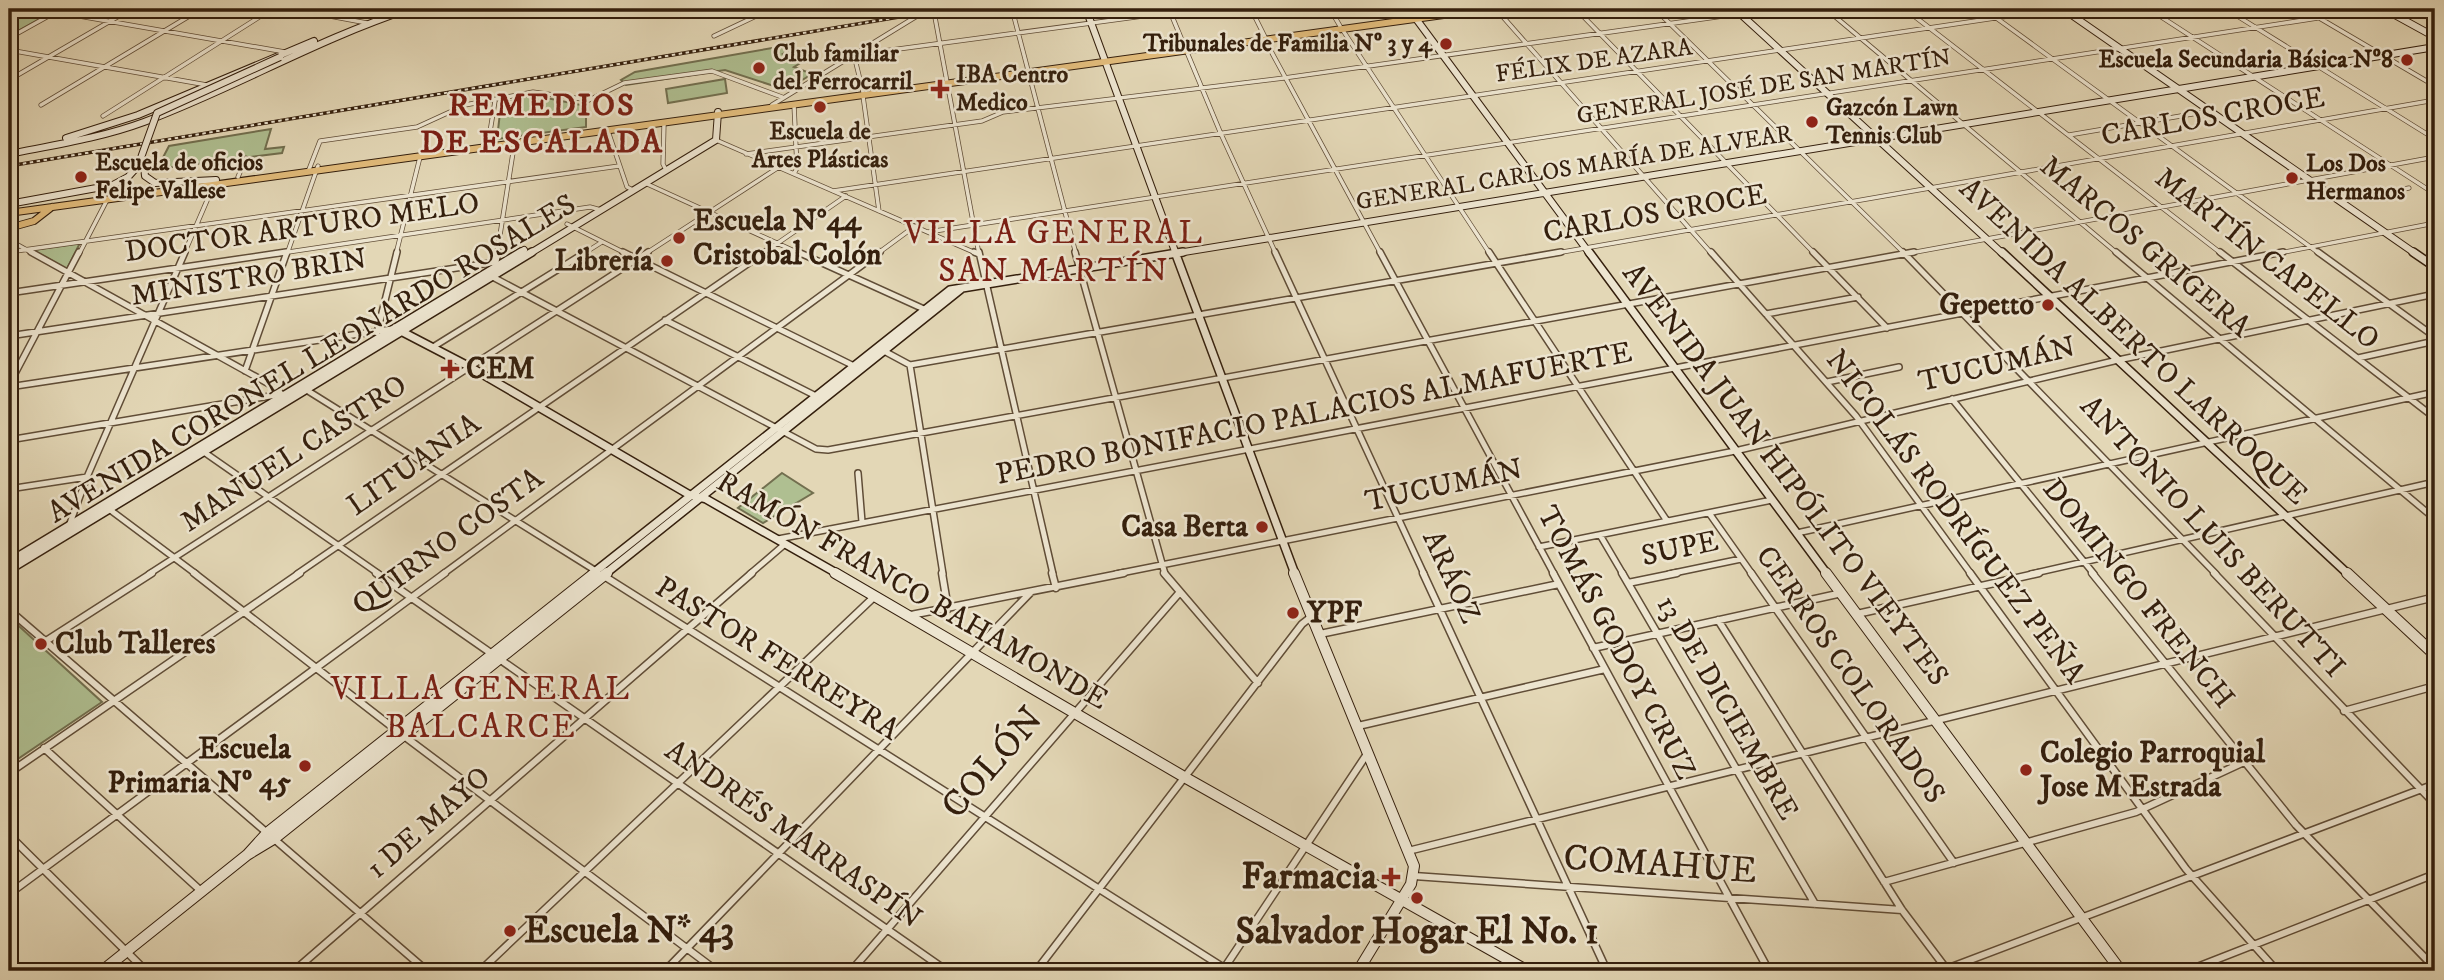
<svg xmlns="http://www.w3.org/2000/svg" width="2444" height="980" font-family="'IM FELL DW Pica',serif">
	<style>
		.green { fill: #afbf91; stroke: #726f4f; stroke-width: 2 }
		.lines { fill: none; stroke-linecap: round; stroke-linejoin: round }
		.street-far2-casing { stroke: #604d37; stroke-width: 5 }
		.street-far1-casing { stroke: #604d37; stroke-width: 8 }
		.street-casing { stroke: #604d37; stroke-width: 9 }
		.secondary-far2-casing { stroke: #341f0d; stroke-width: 8 }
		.secondary-far1-casing { stroke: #341f0d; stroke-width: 10 }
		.secondary-casing { stroke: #341f0d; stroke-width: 12 }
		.primary-casing { stroke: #341f0d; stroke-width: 8 }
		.street-far2 { stroke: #ede5d0; stroke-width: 3.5 }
		.street-far1 { stroke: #ede5d0; stroke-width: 5 }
		.street { stroke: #ede5d0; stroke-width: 6 }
		.secondary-far2 { stroke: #ede5d0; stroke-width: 6 }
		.secondary-far1 { stroke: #ede5d0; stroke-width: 7 }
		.secondary { stroke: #ede5d0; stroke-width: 10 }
		.primary { stroke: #e2bc7b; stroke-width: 6 }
		.rail-casing { stroke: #341f0d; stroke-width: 3.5 }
		.rail { stroke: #ede5d0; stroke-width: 2; stroke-dasharray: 3.5; stroke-linecap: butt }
		.secondary-bridge-casing { stroke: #341f0d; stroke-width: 8; stroke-linecap: butt }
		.secondary-bridge { stroke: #ede5d0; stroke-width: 6 }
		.poi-dot { fill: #8f2418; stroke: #ede5d0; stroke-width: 2.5 }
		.labels { text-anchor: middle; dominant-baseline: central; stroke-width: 5; stroke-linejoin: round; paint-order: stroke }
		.far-poi-label { font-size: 24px; font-weight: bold; fill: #341f0d; stroke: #ede5d0; text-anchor: start }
		.far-street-label { font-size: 24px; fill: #341f0d; stroke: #ede5d0 }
		.street-label { font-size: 30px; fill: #341f0d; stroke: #ede5d0 }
		.poi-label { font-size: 30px; font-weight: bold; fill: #341f0d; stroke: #ede5d0; text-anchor: start }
		.far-district-label { font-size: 32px; font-weight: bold; letter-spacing: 2px; fill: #7a1f14; stroke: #ede5d0 }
		.quarter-label { font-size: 33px; letter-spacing: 2px; fill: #7a1f14; stroke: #ede5d0 }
		.near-street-label { font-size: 37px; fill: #341f0d; stroke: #ede5d0 }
		.near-poi-label { font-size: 37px; font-weight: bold; fill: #341f0d; stroke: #ede5d0; text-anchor: end }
	</style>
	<rect width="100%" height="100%" fill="#e3d7b6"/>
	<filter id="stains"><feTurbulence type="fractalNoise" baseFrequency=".00286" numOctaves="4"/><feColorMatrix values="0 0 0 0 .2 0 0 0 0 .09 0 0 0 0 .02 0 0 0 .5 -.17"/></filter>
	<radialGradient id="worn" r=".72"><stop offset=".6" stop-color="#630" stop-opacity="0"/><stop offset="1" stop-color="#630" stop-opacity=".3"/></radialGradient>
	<!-- green -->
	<path class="green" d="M9,9H58L9,36Z
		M778,47L792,49L783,54L802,62L794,67L812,74L786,90L725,70L626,85L621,80L635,72Z
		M725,79L727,93L668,103L666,89Z
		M532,95L586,106V127L497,139L501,104Z
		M271,129L265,149L284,147L282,153L157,169L169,146Z
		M80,243L67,269L33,250Z
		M782,473L813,493L763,523L738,508Z
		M9,617L102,702L9,765Z"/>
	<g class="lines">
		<!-- street-far2 casing -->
		<g class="street-far2-casing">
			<path id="street-far2" d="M292,9L367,23
				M1012,9L1076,254
				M1169,9L1221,134L1276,254
				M1251,9L1265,37
				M1330,9L1340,26
				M1496,9L1712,254
				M1576,9L1815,254
				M1655,9L1905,254
				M1826,9L2118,254
				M1905,9L2222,254
				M1984,9L2320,254
				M2149,9L2435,194
				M2226,9L2435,139
				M2304,9L2435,86
				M56,12L285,52
				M934,12L979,254
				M334,15L343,9
				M1342,29L1490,254
				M714,36L771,9
				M9,38L61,9
				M1265,40L1381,254
				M9,50L207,85
				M854,55L1195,9
				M854,55L863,92
				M9,80L131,9
				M863,96L879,211
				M41,105L201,9
				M772,105L917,16L955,9
				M794,105L797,168L794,174
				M103,116L272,9
				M664,124L663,164L666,170
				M608,131L627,187L633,190
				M2069,135L2210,111
				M716,140L978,254
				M488,144L495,101
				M746,154L982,121L1003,112L1284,78L1773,9
				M308,172L320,141L417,127L465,105L533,92L589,100L624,83L712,71L782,97
				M238,177L246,158
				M645,183L801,254
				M833,191L2056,9
				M2340,201L2409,188
				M567,224L627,254
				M928,232L2376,9
				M9,240L34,254
				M9,252L619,166
				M79,254L107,200
				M184,254L215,182
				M275,254L590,207L601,210
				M287,254L318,166
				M396,254L421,153
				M497,254L515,140
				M583,254L602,242
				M645,254L779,167
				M762,254L846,196
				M877,254L915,226
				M1551,254L2435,100
				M1905,254L2435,157
				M2274,254L2435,223"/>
		</g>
		<!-- street-far1 casing -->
		<g class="street-far1-casing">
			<path id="street-far1" d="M31,252L278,389L281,394
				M623,252L856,367
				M798,252L926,310
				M974,252L979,254
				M979,252L1053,574
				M1075,252L1165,574
				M1275,252L1424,574
				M1380,252L1554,574
				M1489,252L1667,521
				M1711,252L1856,416L1971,574
				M1813,252L1887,328
				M1903,252L2216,574
				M2116,252L2435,519
				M2220,252L2435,418
				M2318,252L2435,337
				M496,262L498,252
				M489,275L816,449L828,450L1914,252
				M9,293L286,252
				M1766,314L1858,297
				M665,320L816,396
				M377,333L397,252
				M9,336L496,262
				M433,347L586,252
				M884,351L910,365L1561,252
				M2358,358L2435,341
				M910,365L943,574
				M245,371L287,252
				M1827,382L1899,367
				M9,385L79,252
				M9,387L392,329
				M305,389L596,571
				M1952,399L2094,574
				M9,440L282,394
				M201,450L379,574
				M858,473L862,522
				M9,489L87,477
				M109,509L196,574
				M1709,513L1752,574
				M69,526L87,477L185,252
				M1797,533L2435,392
				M1600,535L1623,574
				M778,539L2283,252
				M1539,547L1772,500
				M149,574L648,252
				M297,574L765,252
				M443,574L880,252
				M750,574L785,544
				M1116,574L1735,451L2118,360L2435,294
				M1669,574L1741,559
				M2031,574L2435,482"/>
		</g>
		<!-- street casing -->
		<g class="street-casing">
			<path id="street" d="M194,573L396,730L717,971
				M376,573L947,971
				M942,573L948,609
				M1052,573L1056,588
				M1164,573L1258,683
				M1423,573L1607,971
				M1553,573L1769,971
				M1622,573L1815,904
				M1751,573L1954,863
				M1970,573L2186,869L2277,971
				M2092,573L2296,825L2434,967
				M2214,573L2435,804
				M604,576L1229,971
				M1628,583L1677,573
				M9,610L427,971
				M1857,614L2039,573
				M911,615L1124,573
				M1718,620L1902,910L1948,971
				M1320,634L1559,584
				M46,641L152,573
				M1593,648L1842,593
				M2344,711L2435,686
				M1358,726L1605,669
				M44,748L201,891
				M9,773L300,573
				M9,835L146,971
				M1408,851L2435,597
				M1414,876L1902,910
				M1884,882L2136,812L2244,762
				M9,894L445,573
				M1223,970L1367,754
				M294,971L752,573
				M480,971L875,596
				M665,971L1030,593
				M851,971L1180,592
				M1036,971L1302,624L1311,617
				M1941,971L2435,784
				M2187,971L2435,874"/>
		</g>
		<!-- secondary-far2 casing -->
		<g class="secondary-far2-casing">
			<path id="secondary-far2" d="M1086,9L1176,254
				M1735,9L2003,254
				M2063,9L2416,254
				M2384,9L2435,37
				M1414,16L1590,254
				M66,138L138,115L314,41
				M9,154C54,145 101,138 144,122C235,88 318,39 410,9
				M144,166L145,176L155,183L216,180
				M9,204L113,185L128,177L138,166
				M518,254L524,250
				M529,254L716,140L718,112
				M1172,254L2435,47"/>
		</g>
		<!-- secondary-far1 casing -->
		<g class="secondary-far1-casing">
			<path id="secondary-far1" d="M1175,252L1295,574
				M1589,252L1827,574
				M2002,252L2348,574
				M2413,252L2435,267
				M395,328L470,367L688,494L706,499L838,574
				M9,562L521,252
				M9,570L532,252
				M592,574L950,290L1183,252
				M605,574L961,289"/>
		</g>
		<!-- secondary casing -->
		<g class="secondary-casing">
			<path id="secondary" d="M835,573L1186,778L1528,971
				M1294,573L1414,866L1411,884L1358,971
				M1826,573L2121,971
				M2347,573L2435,655
				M247,855L267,833L595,573
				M102,971L247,855L275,838L607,573
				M2424,971L2435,967"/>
		</g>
		<!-- primary casing -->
		<g class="primary-casing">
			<path id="primary" d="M9,213L1487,9
				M9,228L34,221L52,207"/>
		</g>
		<!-- street-far2 -->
		<use href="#street-far2" class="street-far2"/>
		<!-- street-far1 -->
		<use href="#street-far1" class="street-far1"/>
		<!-- street -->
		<use href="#street" class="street"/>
		<!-- secondary-far2 -->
		<use href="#secondary-far2" class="secondary-far2"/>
		<!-- secondary-far1 -->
		<use href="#secondary-far1" class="secondary-far1"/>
		<!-- secondary -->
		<use href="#secondary" class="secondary"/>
		<!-- primary -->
		<use href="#primary" class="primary"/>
		<!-- rail casing -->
		<g class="rail-casing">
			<path id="rail" d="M9,166L947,9"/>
		</g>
		<!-- rail -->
		<use href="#rail" class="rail"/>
		<!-- secondary-bridge casing -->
		<g class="secondary-bridge-casing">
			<path id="secondary-bridge" d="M138,166L157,113L280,57"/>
		</g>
		<!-- secondary-bridge -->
		<use href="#secondary-bridge" class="secondary-bridge"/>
	</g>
	<!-- markers -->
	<g class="poi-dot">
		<circle cx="1446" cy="44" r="7"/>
		<circle cx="2407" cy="60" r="7"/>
		<circle cx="759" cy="68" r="7"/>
		<path d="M936.5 78.5h7v7h7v7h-7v7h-7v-7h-7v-7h7z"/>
		<circle cx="820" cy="107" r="7"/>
		<circle cx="1812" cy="122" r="7"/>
		<circle cx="81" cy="177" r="7"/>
		<circle cx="2292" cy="178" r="7"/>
		<circle cx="679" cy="238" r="7"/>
		<circle cx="667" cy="261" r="7"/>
		<circle cx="2048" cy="305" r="7"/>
		<path d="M446.5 358.5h7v7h7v7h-7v7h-7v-7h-7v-7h7z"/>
		<circle cx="1262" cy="527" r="7"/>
		<circle cx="1293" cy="613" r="7"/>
		<circle cx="41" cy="644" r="7"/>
		<circle cx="305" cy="766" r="7"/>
		<circle cx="2026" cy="770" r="7"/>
		<path d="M1387.5 866.5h7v7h7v7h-7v7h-7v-7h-7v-7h7z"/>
		<circle cx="1417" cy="898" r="7"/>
		<circle cx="510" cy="931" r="7"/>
	</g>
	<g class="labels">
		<!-- far-poi labels -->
		<g class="far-poi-label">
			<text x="1432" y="44" text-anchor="end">Tribunales de Familia Nº 3 y 4</text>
			<text x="773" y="54">Club familiar<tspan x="773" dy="28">del Ferrocarril</tspan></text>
			<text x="2393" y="60" text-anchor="end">Escuela Secundaria Básica Nº8</text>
			<text x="956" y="75">IBA Centro<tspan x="956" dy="28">Medico</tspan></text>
			<text x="1826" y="108">Gazcón Lawn<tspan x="1826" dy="28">Tennis Club</tspan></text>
			<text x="820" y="132" text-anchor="middle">Escuela de<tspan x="820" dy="28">Artes Plásticas</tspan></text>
			<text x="95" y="163">Escuela de oficios<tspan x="95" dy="28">Felipe Vallese</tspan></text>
			<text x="2306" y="164">Los Dos<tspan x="2306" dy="28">Hermanos</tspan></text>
		</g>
		<!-- far-street labels -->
		<g class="far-street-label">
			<text transform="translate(1594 61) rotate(-8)">FÉLIX DE AZARA</text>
			<text transform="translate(1764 87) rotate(-9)">GENERAL JOSÉ DE SAN MARTÍN</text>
			<text transform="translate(1574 168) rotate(-9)">GENERAL CARLOS MARÍA DE ALVEAR</text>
		</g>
		<!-- street labels -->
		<g class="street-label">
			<text transform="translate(2213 117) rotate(-10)">CARLOS CROCE</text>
			<text transform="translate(1655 214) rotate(-10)">CARLOS CROCE</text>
			<text transform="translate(302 228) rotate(-8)">DOCTOR ARTURO MELO</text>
			<text transform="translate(2145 247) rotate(40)">MARCOS GRIGERA</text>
			<text transform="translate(2267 259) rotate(38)">MARTÍN CAPELLO</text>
			<text transform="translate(249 278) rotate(-9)">MINISTRO BRIN</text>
			<text transform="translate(2133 342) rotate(43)">AVENIDA ALBERTO LARROQUE</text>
			<text transform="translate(312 359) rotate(-31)">AVENIDA CORONEL LEONARDO ROSALES</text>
			<text transform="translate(1997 365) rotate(-13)">TUCUMÁN</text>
			<text transform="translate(1314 414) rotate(-11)">PEDRO BONIFACIO PALACIOS ALMAFUERTE</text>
			<text transform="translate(294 454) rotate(-33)">MANUEL CASTRO</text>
			<text transform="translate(414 465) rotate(-35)">LITUANIA</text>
			<text transform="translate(1785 475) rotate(53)">AVENIDA JUAN HIPÓLITO VIEYTES</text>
			<text transform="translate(1444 486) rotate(-12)">TUCUMÁN</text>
			<text transform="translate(1955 517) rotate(53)">NICOLÁS RODRÍGUEZ PEÑA</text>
			<text transform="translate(2212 537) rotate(47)">ANTONIO LUIS BERUTTI</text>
			<text transform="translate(448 542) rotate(-36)">QUIRNO COSTA</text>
			<text transform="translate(1680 549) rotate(-12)">SUPE</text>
			<text transform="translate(1451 577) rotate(65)">ARÁOZ</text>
			<text transform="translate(912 591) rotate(30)">RAMÓN FRANCO BAHAMONDE</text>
			<text transform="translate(2138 594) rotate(51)">DOMINGO FRENCH</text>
			<text transform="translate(1616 643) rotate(62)">TOMÁS GODOY CRUZ</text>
			<text transform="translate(777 659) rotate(32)">PASTOR FERREYRA</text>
			<text transform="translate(1850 675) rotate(55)">CERROS COLORADOS</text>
			<text transform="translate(1727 708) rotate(60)">13 DE DICIEMBRE</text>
			<text transform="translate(429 823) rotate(-41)">1 DE MAYO</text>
			<text transform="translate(793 835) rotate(35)">ANDRÉS MARRASPÍN</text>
		</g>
		<!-- poi labels -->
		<g class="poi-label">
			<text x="693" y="221">Escuela N°44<tspan x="693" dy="34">Cristobal Colón</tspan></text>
			<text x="653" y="261" text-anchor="end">Librería</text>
			<text x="2034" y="305" text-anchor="end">Gepetto</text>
			<text x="466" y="369">CEM</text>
			<text x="1248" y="527" text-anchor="end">Casa Berta</text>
			<text x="1307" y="613">YPF</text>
			<text x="55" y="644">Club Talleres</text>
			<text x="291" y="749" text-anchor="end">Escuela<tspan x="291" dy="34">Primaria Nº 45</tspan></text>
			<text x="2040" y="753">Colegio Parroquial<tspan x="2040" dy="34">Jose M Estrada</tspan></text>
		</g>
		<!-- far-district labels -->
		<g class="far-district-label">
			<text x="542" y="106">REMEDIOS<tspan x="542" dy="37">DE ESCALADA</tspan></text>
		</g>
		<!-- quarter labels -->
		<g class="quarter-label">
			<text x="1054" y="233">VILLA GENERAL<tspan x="1054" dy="38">SAN MARTÍN</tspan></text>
			<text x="481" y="689">VILLA GENERAL<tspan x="481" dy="38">BALCARCE</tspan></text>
		</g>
		<!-- near-street labels -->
		<g class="near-street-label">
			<text transform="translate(993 763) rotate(-49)">COLÓN</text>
			<text transform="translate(1660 865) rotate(4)">COMAHUE</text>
		</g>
		<!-- near-poi labels -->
		<g class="near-poi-label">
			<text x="1377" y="877">Farmacia</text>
			<text x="524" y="931" text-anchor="start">Escuela N* 43</text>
			<text x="1417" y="932" text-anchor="middle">Salvador Hogar El No. 1</text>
		</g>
	</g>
	<!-- margin -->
	<rect width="2444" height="980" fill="none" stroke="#e3d7b6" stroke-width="35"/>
	<rect x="10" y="10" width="2423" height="959" fill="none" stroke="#341f0d" stroke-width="3.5"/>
	<rect x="18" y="18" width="2409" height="945" fill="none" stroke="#341f0d" stroke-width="2"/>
	<rect width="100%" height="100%" filter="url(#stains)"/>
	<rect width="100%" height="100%" fill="url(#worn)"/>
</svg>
